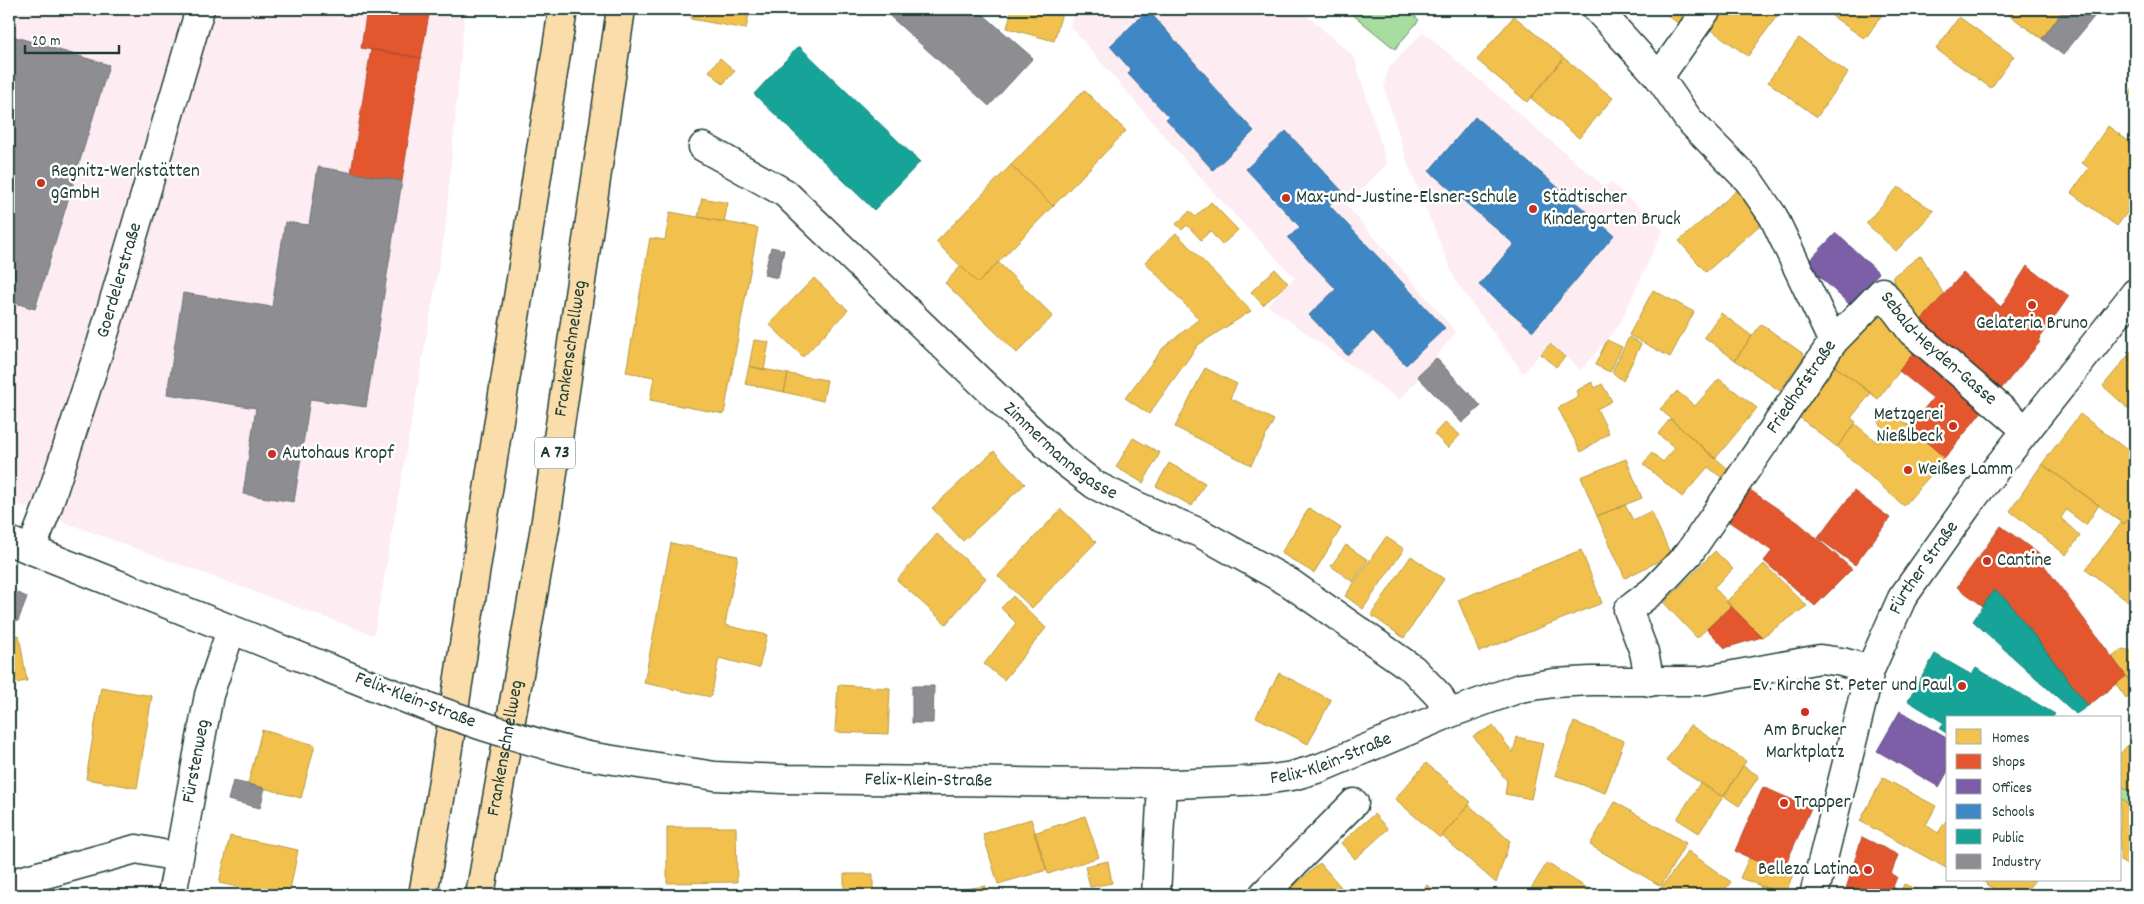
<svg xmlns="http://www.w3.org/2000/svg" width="2144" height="904" font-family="Dekko,sans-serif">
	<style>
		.built { fill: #fdecf1 }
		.green { fill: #a8dda0; stroke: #648d6a }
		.homes { fill: #f2c14e; stroke: #b39946 }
		.shops { fill: #e4572e; stroke: #a94f30 }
		.offices { fill: #7b5ea7; stroke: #5f5484 }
		.schools { fill: #3f88c5; stroke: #35729a }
		.public { fill: #17a398; stroke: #19847a }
		.industry { fill: #8d8d92; stroke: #6c7576 }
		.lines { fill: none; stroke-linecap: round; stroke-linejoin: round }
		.minor-casing { stroke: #1f3d34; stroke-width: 31 }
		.highway-casing { stroke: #1f3d34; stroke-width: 31 }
		.minor { stroke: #fff; stroke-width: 28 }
		.highway { stroke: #fbddab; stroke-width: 28 }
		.minor-bridge-casing { stroke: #1f3d34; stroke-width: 31; stroke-linecap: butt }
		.minor-bridge { stroke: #fff; stroke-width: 28 }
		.poi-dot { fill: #c8321e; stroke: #fff; stroke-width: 2 }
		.labels { text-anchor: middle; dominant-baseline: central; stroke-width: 5; stroke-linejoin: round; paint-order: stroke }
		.shield { fill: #fff; stroke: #627771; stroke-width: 1 }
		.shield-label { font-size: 18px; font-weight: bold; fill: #1f3d34 }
		.poi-label { font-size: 19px; fill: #1f3d34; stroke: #fff; text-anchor: start }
		.street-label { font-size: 19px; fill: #1f3d34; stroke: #fff }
	</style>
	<rect width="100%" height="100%" fill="#fff"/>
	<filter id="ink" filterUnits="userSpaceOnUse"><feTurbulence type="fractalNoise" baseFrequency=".02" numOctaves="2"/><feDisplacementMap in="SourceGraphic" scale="10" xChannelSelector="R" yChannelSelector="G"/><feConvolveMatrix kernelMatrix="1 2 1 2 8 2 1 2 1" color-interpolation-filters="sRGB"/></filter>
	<g filter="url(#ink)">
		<!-- built -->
		<path class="built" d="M9,9H465L445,230L374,635L104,537L9,501Z
			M1075,9H1300L1354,57L1387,164L1346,205L1456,332L1400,400L1267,305L1295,278L1212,191L1070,26Z
			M1423,32L1605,187L1611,182L1663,230L1619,325L1581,370L1550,343L1523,373L1455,280L1409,167L1384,87L1388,69Z"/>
		<!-- green -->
		<path class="green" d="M1346,9H1406L1419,20L1395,49Z
			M2120,784L2135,796V810L2120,797Z"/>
		<!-- homes -->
		<path class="homes" d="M693,9H750L746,29L691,19Z
			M1012,9H1063L1054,41L1007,28Z
			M1659,9H1697L1683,27Z
			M1714,9H1782L1748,56L1703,24Z
			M1822,9H1886L1865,39Z
			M2001,9H2064L2042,39Z
			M1514,16L1564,58L1527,102L1477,60Z
			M1959,17L2014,56L1991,88L1936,49Z
			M1799,38L1848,73L1817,117L1768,82Z
			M720,58L735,71L723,84L709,71Z
			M1564,58L1613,98L1579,138L1531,98Z
			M2135,86V99L2129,93Z
			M1084,90L1126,131L1053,206L1011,165Z
			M2108,126L2135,146V202L2117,226L2071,193L2089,168L2082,163Z
			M1011,165L1053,206L978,283L936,242Z
			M1741,187L1768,218L1706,272L1679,241Z
			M1898,187L1934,211L1896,251L1866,223Z
			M702,198L728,203L724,222L698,217Z
			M1211,202L1238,230L1222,245L1210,231L1201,240L1187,225L1182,230L1176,224L1190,211L1195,217Z
			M670,212L758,228L724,414L650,400L654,377L626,372L650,238L665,240Z
			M1176,233L1251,311L1198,345L1149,414L1125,398L1163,348L1199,319L1145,262Z
			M1921,255L1944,295L1918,324L1892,277Z
			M998,262L1053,316L1017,353L945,283L961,266L978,283Z
			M1275,269L1288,283L1263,305L1251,292Z
			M814,278L848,310L803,357L769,324Z
			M1653,290L1694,312L1670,357L1629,335Z
			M1873,311L1919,346L1878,399L1832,364Z
			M1721,313L1752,336L1735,360L1704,337Z
			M1761,324L1805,355L1780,391L1735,360Z
			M1629,337L1641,344L1623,381L1612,372Z
			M754,340L769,342L764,370L749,366Z
			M1607,340L1622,347L1610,372L1595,365Z
			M1550,344L1565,357L1556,367L1541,354Z
			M2135,346V365L2127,357Z
			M2127,357L2135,365V408L2132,412L2103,386Z
			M1832,364L1871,393L1851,418L1856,422L1837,447L1794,413Z
			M749,366L788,374L784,392L745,384Z
			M1205,368L1237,384L1230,398L1274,420L1251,465L1175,427Z
			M788,374L827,380L823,401L784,392Z
			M1719,379L1757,408L1715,459L1660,409L1677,391L1695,406Z
			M1592,382L1595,388L1602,384L1612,401L1597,409L1609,433L1581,452L1558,408L1579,397L1576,391Z
			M1890,409L1945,458L1904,506L1837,447L1855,424L1878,443L1887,431L1878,423Z
			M2080,414L2135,456V508L2124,524L2042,464Z
			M1670,419L1734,474L1727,482L1708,467L1682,497L1643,464L1652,453L1663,462L1675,448L1658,434Z
			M1445,422L1460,435L1448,448L1434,434Z
			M1133,438L1160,453L1143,483L1116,467Z
			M994,451L1025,484L963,541L932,508Z
			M1626,459L1642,498L1597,516L1581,477Z
			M1169,463L1205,483L1192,506L1156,486Z
			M2042,464L2099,505L2086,525L2066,510L2061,518L2080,536L2066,555L2010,511Z
			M1625,505L1633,520L1651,511L1671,555L1625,578L1597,516Z
			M1309,508L1341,528L1314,573L1281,553Z
			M1061,509L1096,542L1032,608L998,576Z
			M2126,520L2135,527V590L2127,601L2086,569L2122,522L2124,524Z
			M937,534L986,578L946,624L897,580Z
			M1386,537L1404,549L1363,609L1345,596Z
			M671,543L738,556L725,625L767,635L759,668L719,658L711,697L644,683Z
			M1346,545L1368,560L1353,582L1331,566Z
			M1581,550L1602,603L1479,652L1458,600Z
			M1715,551L1733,569L1714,587L1731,606L1697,638L1664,603Z
			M1411,556L1444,579L1404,638L1371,615Z
			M1764,564L1807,606L1762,637L1726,602Z
			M1013,596L1046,628L1004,680L984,664L1016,623L1001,608Z
			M19,635L27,681L9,684V637Z
			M2123,649L2135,652V677L2131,683L2112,657Z
			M1279,673L1331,700L1308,744L1256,717Z
			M2126,676L2135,689V692L2126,698L2116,684Z
			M838,685L890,688L888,734L835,732Z
			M101,687L152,696L137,788L86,779Z
			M1574,722L1624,741L1605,793L1555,775Z
			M1690,725L1746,761L1723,797L1666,761Z
			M1493,726L1513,753L1517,737L1543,743L1531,799L1505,794L1507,781L1473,736Z
			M262,730L315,745L301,798L248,784Z
			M2131,741L2135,745V796L2120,784V754Z
			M1426,763L1471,802L1440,838L1395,799Z
			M1743,766L1759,776L1739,806L1724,796Z
			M1883,778L1936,806L1926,825L1938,833L1948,818V869L1860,821Z
			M1700,783L1723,797L1699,833L1677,819Z
			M9,797L15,822L9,823Z
			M2120,797L2135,810V848L2127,865L2120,861Z
			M1615,802L1686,843L1661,886L1590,845Z
			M1469,805L1510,841L1496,883L1442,836Z
			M1374,814L1388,829L1355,859L1341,843Z
			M1085,816L1099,857L1048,874L1034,833Z
			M1031,819L1047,870L998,884L983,834Z
			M667,827H736L737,882L667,883Z
			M230,836L298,850L289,895H274L219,883Z
			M1688,851L1731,882L1721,895H1664L1659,891Z
			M1749,858L1793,874L1785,895L1740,878Z
			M1108,861L1112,883L1090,887L1085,866Z
			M1320,863L1348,895H1287L1286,893Z
			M1547,863L1598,895H1527Z
			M844,874H873V895H844Z
			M1982,880H2035L2023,895H2001Z
			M1904,884L1929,895H1899Z
			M1427,885L1441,895H1419Z
			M986,886L987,895H936V893Z
			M1761,886L1784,895H1758Z"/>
		<!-- shops -->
		<path class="shops" d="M367,9H430L421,58L361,48Z
			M371,49L421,58L402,181L351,173Z
			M2027,266L2069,296L2038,341L2040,342L1997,394L1918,324L1963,273L2001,307Z
			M1917,348L1987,405L1945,458L1909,427L1933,398L1899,371Z
			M1747,488L1799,523L1852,569L1815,606L1764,561L1772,551L1725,519Z
			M1854,491L1890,518L1855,565L1818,538Z
			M2001,526L2047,560L2044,565L2126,676L2088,706L2007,600L1994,590L1983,606L1957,587Z
			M1731,606L1762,637L1725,648L1707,629Z
			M1763,787L1811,808L1783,870L1769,863L1767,866L1735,851Z
			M1862,837L1898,855L1891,874L1897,877L1893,887L1901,892L1899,895H1844Z"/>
		<!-- offices -->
		<path class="offices" d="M1836,233L1879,273L1849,304L1806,264Z
			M1900,711L1948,739V771L1939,787L1877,751Z"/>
		<!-- schools -->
		<path class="schools" d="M1148,10L1209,79L1208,81L1254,131L1213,170L1166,119L1169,117L1128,74L1131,70L1110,46Z
			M1475,117L1614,235L1533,331L1479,285L1514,244L1429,171Z
			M1286,131L1343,192L1329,205L1445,328L1406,365L1373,331L1347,355L1309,315L1336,289L1288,238L1300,227L1246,169Z"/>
		<!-- public -->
		<path class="public" d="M799,46L920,162L874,210L754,94Z
			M1994,590L2007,600L2088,706L2076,714L1973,621Z
			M1935,654L1972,675L1976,668L2055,714L2052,718H1948V734L1940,729L1944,723L1908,701Z"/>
		<!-- industry -->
		<path class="industry" d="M882,9H977L1033,58L989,106Z
			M2064,9H2095L2093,10L2097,13L2063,55L2042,39Z
			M9,35L109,65L35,309L9,301Z
			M318,167L402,181L366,407L310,399L294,502L243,494L256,408L167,394L183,293L272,307L285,222L309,225Z
			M771,247L784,250L778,278L764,275Z
			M1436,358L1481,406L1462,423L1417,376Z
			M13,591L27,597L18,621L9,617V602Z
			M912,686H934L933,723H912Z
			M233,781L265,788L260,808L228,800Z"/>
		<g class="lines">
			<!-- minor casing -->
			<g class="minor-casing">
				<g id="minor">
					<path d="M1597,9L1659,77L1688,119L1749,181L1773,216L1833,342"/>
					<path d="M1659,77L1707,9"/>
					<path id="s1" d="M703,147L785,193L1061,459L1095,485L1139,507L1200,533L1290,583L1413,669L1439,696L1448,714"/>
					<path d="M9,541L371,685"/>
					<path id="s2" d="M31,550L47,509L102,341L200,9"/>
					<path id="s3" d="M1650,682L1644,652L1628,610L1654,590L1689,553L1833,342L1882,292L1912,332L2026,430"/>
					<path id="s4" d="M588,756L715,776L783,779L1175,784L1265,780L1292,776L1320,768L1448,714L1520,688L1554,683L1591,681H1701L1820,659L1842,662L1870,670"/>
					<path d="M9,884L136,849L178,857"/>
					<path id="s5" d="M172,895L209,695L231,630"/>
					<path d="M1156,895L1162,784"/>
					<path d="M1263,895L1354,803"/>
					<path id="s6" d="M1814,895L1870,670L1902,598L1973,498L2135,293"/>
				</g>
			</g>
			<!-- highway casing -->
			<g class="highway-casing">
				<g id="highway">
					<path d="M423,895L440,799L563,9"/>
					<path id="s7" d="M480,895L545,527L621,9"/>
				</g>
			</g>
			<!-- minor -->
			<use href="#minor" class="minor"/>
			<!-- highway -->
			<use href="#highway" class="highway"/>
			<!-- minor-bridge casing -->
			<g class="minor-bridge-casing">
				<path id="minor-bridge" d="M371,685C443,714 513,738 588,756"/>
			</g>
			<!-- minor-bridge -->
			<use href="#minor-bridge" class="minor-bridge"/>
		</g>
	</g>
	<!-- markers -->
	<g class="poi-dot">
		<circle cx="41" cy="183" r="5"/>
		<circle cx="1286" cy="198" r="5"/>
		<circle cx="1533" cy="209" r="5"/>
		<circle cx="2032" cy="305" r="5"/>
		<circle cx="1953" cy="426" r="5"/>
		<circle cx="272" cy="454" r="5"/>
		<circle cx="1908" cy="470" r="5"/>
		<circle cx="1987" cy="561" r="5"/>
		<circle cx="1962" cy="686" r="5"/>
		<circle cx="1805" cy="712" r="5"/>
		<circle cx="1784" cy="803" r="5"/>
		<circle cx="1868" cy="870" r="5"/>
	</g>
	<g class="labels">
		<!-- shield labels -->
		<rect class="shield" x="535" y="437.5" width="40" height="31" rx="4"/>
		<g class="shield-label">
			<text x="555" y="453">A 73</text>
		</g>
		<!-- poi labels -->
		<g class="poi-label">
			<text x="51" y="172">Regnitz-Werkstätten<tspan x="51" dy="22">gGmbH</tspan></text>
			<text x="1296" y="198">Max-und-Justine-Elsner-Schule</text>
			<text x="1543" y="198">Städtischer<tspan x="1543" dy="22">Kindergarten Bruck</tspan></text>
			<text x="2032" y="324" text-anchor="middle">Gelateria Bruno</text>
			<text x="1943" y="415" text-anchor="end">Metzgerei<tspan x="1943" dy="22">Nießlbeck</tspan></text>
			<text x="282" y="454">Autohaus Kropf</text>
			<text x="1918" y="470">Weißes Lamm</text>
			<text x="1997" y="561">Cantine</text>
			<text x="1952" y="686" text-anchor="end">Ev. Kirche St. Peter und Paul</text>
			<text x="1805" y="731" text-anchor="middle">Am Brucker<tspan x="1805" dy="22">Marktplatz</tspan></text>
			<text x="1794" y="803">Trapper</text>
			<text x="1858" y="870" text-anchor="end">Belleza Latina</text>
		</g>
		<!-- street labels -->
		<g class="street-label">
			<text stroke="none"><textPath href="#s2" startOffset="284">Goerdelerstraße</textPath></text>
			<text stroke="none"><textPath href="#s7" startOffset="554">Frankenschnellweg</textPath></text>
			<text stroke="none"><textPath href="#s3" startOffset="565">Sebald-Heyden-Gasse</textPath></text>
			<text stroke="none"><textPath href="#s3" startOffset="360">Friedhofstraße</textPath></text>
			<text stroke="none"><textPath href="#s1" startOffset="472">Zimmermannsgasse</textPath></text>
			<text stroke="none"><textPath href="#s6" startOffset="348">Fürther Straße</textPath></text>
			<text transform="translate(415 701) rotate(21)">Felix-Klein-Straße</text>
			<text stroke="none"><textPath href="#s7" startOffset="149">Frankenschnellweg</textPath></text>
			<text stroke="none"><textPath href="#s4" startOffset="748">Felix-Klein-Straße</textPath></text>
			<text stroke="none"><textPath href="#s5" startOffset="136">Fürstenweg</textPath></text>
			<text stroke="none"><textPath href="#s4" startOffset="342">Felix-Klein-Straße</textPath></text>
		</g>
	</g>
	<!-- margin -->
	<rect width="2144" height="904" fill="none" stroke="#fff" stroke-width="30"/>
	<rect x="15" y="15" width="2114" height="874" fill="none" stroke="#1f3d34" stroke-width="2" filter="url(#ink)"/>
	<!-- legend -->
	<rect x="1946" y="716" width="175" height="165" fill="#ffffff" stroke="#a5b1ae"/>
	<rect x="1956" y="729" width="25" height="15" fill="#f2c14e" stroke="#a5b1ae"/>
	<text x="1992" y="742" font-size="15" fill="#1f3d34">Homes</text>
	<rect x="1956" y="754" width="25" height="15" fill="#e4572e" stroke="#a5b1ae"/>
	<text x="1992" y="766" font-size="15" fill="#1f3d34">Shops</text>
	<rect x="1956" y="779" width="25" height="15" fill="#7b5ea7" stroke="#a5b1ae"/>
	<text x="1992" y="792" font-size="15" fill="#1f3d34">Offices</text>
	<rect x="1956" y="804" width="25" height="15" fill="#3f88c5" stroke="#a5b1ae"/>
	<text x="1992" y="816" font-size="15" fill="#1f3d34">Schools</text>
	<rect x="1956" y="829" width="25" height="15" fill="#17a398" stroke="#a5b1ae"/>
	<text x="1992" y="842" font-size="15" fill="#1f3d34">Public</text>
	<rect x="1956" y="854" width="25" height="15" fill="#8d8d92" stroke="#a5b1ae"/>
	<text x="1992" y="866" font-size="15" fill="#1f3d34">Industry</text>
	<!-- scale -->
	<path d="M25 45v8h94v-8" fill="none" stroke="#1f3d34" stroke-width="2.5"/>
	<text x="32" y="45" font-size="15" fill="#1f3d34" stroke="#ffffff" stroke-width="4" paint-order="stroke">20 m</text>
</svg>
